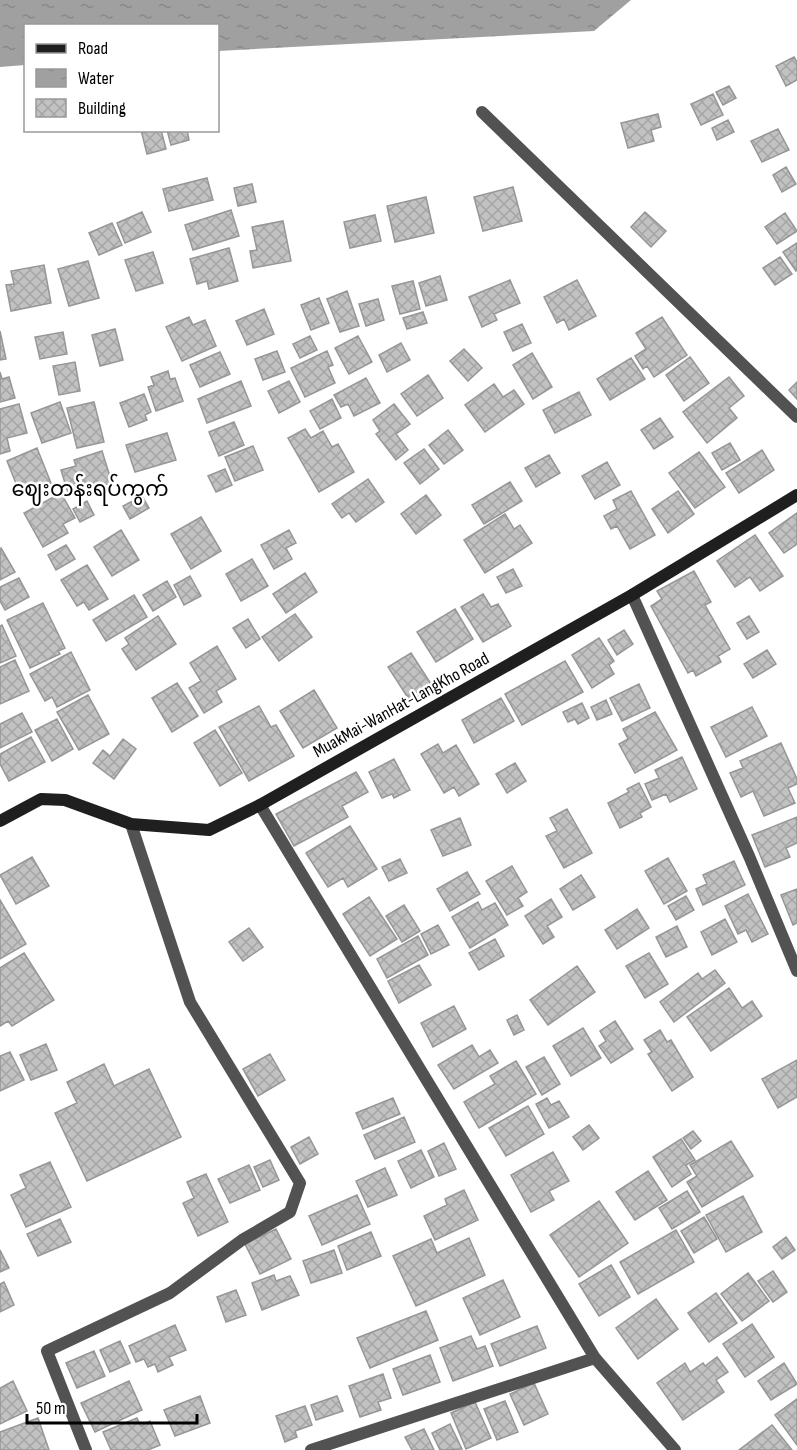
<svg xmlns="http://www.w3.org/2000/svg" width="797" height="1450" font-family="'Sofia Sans Condensed','Noto Sans Myanmar',sans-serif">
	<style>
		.water { fill: url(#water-ripples) }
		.building { fill: url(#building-cross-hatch); stroke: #969696; stroke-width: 1.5 }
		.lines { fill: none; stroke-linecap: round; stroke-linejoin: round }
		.minor { stroke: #525252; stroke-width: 12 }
		.tertiary { stroke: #525252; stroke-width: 12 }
		.secondary { stroke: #1f1f1f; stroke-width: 12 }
		.labels { text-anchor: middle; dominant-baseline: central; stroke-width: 5; stroke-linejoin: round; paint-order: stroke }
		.street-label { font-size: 18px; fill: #000; stroke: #fff }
		.quarter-label { font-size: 21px; fill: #000; stroke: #fff }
	</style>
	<defs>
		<pattern id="water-ripples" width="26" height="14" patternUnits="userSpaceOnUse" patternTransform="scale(1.5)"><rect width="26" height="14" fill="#a0a0a0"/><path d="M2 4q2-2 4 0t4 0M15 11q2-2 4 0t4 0" fill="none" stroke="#888"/></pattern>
		<pattern id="building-cross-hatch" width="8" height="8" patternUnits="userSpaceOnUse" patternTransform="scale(1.5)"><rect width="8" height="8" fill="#c2c2c2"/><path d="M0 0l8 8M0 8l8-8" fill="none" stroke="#a5a5a5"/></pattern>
	</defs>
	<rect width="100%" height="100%" fill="#fff"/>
	<!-- water -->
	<path class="water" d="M0,0H631L594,31L218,51V26H26L25,65L0,67Z"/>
	<!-- building -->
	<path class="building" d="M794,57L797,62V80L786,86L776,66Z
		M729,86L736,98L723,105L716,92Z
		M713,94L723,115L701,125L691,104Z
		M658,114L661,127L651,130L654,141L628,148L621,123Z
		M728,120L734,132L717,140L712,128Z
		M778,129L789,150L762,162L751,141Z
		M141,130H161L166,149L147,154Z
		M167,130H187L189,140L171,145Z
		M786,167L796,184L782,192L773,175Z
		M207,178L213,200L169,211L163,189Z
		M252,184L256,202L238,206L234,188Z
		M513,187L522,221L483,231L474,197Z
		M426,197L434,233L395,242L387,206Z
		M231,210L239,236L193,250L185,225Z
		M142,212L151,232L125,243L117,223Z
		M645,212L666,231L651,247L631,227Z
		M785,213L797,231L777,244L765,227Z
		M375,215L381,241L350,248L344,222Z
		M283,221L291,261L253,268L250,251L257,250L252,227Z
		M112,223L122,245L99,255L89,233Z
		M797,243V270L796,271L783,252Z
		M229,248L238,281L209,289L207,281L197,284L190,259Z
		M153,252L163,283L136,291L125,260Z
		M780,257L792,274L775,285L763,268Z
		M88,261L99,298L69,306L58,269Z
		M44,265L51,303L11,311L6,285L14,284L11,271Z
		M440,276L447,300L426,306L419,283Z
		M510,280L520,303L494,314L497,320L482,327L469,297Z
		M577,280L596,316L569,330L564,319L557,323L544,297Z
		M413,281L420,309L400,314L392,286Z
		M347,291L359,326L340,332L327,299Z
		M319,298L329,323L311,330L301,305Z
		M378,299L384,320L366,326L359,304Z
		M264,309L274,334L247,345L236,321Z
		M423,312L427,323L407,329L403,318Z
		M189,317L193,325L205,320L216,346L182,361L166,327Z
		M662,317L687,355L654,377L647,366L643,369L635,356L646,349L636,333Z
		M522,324L531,343L513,351L504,332Z
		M115,329L123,360L100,366L92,335Z
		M0,331L6,359L0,360Z
		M63,332L67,354L40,359L35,337Z
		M310,336L317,350L300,358L293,344Z
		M358,336L372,362L349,374L335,348Z
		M401,343L410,360L387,372L379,355Z
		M464,349L482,368L468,381L450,361Z
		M277,351L285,372L263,380L255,359Z
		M327,351L333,365L328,367L335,383L305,397L291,368Z
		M220,352L230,374L200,387L190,365Z
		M532,353L552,387L533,399L513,365Z
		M690,357L709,383L684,401L666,375Z
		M631,358L645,379L610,400L597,379Z
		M75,362L80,391L59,395L53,366Z
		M168,371L170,379L175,378L183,401L156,411L148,387L154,385L151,377Z
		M0,372L2,379L9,377L15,398L0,402Z
		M428,375L443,398L417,416L401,394Z
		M729,377L744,396L729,408L737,418L707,443L683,412Z
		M366,378L380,403L354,416L348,404L341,407L334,395Z
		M241,381L251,406L207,423L198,399Z
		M289,381L300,402L279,413L268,391Z
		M797,382V399L789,390Z
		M494,384L503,397L514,390L524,404L485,432L465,405Z
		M579,392L591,415L555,433L543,410Z
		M144,394L151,412L145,415L147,420L129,427L120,403Z
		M332,399L341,418L320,429L310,411Z
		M60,402L71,433L42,443L31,413Z
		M94,402L104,442L77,448L67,408Z
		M19,404L27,433L7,438L10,451L0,454V409Z
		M394,404L410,424L396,434L408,450L396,460L376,434L380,431L373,420Z
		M660,418L673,437L654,449L641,430Z
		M234,422L244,445L219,456L209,432Z
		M305,429L311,438L323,431L332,447L338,444L354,472L319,492L288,438Z
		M448,430L463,450L444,464L429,445Z
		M167,433L176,460L135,472L126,445Z
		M730,443L740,460L722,470L712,453Z
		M253,446L263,470L235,481L225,457Z
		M37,448L51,483L21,496L7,461Z
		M424,449L439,469L420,484L404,463Z
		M762,450L774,470L739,493L726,473Z
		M102,451L112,483L69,496L61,470L76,466L74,460Z
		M699,452L725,487L695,508L669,473Z
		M549,455L560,473L536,487L525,468Z
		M607,462L620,485L595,499L582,476Z
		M225,469L232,485L216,492L208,476Z
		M368,479L384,502L356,522L349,513L342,518L332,504Z
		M510,482L522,501L484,524L472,505Z
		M631,491L655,535L630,549L617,526L611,529L604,516L617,509L613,500Z
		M678,491L694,514L668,533L652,509Z
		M61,493L75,518L63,524L68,533L43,547L24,513Z
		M426,495L441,515L416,534L401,514Z
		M142,496L149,508L130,519L123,506Z
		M87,501L94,515L80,522L73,509Z
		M797,513V544L784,553L769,533Z
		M505,514L514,529L520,525L532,543L485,573L464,540Z
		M201,517L221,551L191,569L171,534Z
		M121,530L139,560L112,576L94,547Z
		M289,530L296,543L286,548L292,559L274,569L261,545Z
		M755,535L783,576L760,591L750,577L735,587L717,561Z
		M66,545L75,559L56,570L48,555Z
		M1,548L15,572L0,580V549Z
		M252,559L268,586L241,601L226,574Z
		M87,565L108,599L89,610L84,602L77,606L61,580Z
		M513,569L522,586L506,593L497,577Z
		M694,571L711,602L705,605L730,649L718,656L721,662L696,676L693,670L688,673L651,606L662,599L657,591Z
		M305,573L317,592L286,613L273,594Z
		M190,576L201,596L184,605L174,585Z
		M19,578L29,597L5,610L0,601V587Z
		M167,581L176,597L153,611L143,595Z
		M483,594L491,607L498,604L511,626L483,642L461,607Z
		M134,595L147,617L106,641L93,620Z
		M43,603L65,648L58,651L60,654L30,668L7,620Z
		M455,609L473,639L436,662L417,632Z
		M295,614L312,637L279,661L262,637Z
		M158,616L176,644L136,670L122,649L129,644L125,638Z
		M749,616L759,632L747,639L737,623Z
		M248,619L260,639L246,648L233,628Z
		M2,625L16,656L0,663V626Z
		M624,630L633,644L617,655L608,640Z
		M599,638L614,661L609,665L614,674L592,688L572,655Z
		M217,646L236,679L216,691L222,702L204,713L189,688L201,681L190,663Z
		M767,650L776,664L753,678L744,664Z
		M71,652L90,690L57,707L52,697L45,701L30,674Z
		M411,653L433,687L410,701L388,667Z
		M15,660L29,691L0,704V667Z
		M565,661L583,692L522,725L505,694Z
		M177,683L198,716L172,732L152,698Z
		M639,684L650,708L622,721L610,698Z
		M314,690L337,728L303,748L280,711Z
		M88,695L109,734L79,750L57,712Z
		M501,698L514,721L474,743L462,720Z
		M606,700L612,714L597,720L591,707Z
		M582,703L589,718L578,724L575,719L568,722L563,712Z
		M259,706L271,727L276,725L294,756L249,781L219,727Z
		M752,707L767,736L726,757L711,727Z
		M655,712L677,750L635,773L619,744L628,739L623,729Z
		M22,713L32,732L0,748V724Z
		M57,719L73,749L52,761L35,730Z
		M215,730L242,773L220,786L194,743Z
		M31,737L45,762L9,781L0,764V754Z
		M123,739L136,749L114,779L93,763L103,750L110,756Z
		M781,743L797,779V784L788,788L795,803L764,816L753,791L741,797L730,773L743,768L740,761Z
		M438,744L443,753L456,745L479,784L459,796L454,787L444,793L421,754Z
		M682,757L697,789L670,802L666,794L652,800L645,784L659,778L655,770Z
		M394,759L410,790L394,798L392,794L382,798L369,772Z
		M515,763L526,781L507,793L496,774Z
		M356,772L368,792L342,806L348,817L294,846L276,814Z
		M639,783L651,807L640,813L642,817L620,828L608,803L629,792L627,789Z
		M567,809L592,853L564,868L546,836L557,831L550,818Z
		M797,817V843L786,848L790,857L765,867L752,835Z
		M460,818L471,845L443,856L431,830Z
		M350,826L377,869L348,887L343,878L328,887L306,853Z
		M32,857L49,886L16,904L0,875Z
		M668,858L687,891L664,904L645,871Z
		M400,859L407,873L389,881L382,867Z
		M734,861L745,885L703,905L696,889L707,884L703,875Z
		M512,866L527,892L518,898L523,906L507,915L486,881Z
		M467,872L480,894L450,911L437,889Z
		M581,875L595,897L573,910L560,889Z
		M797,889V923L793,925L781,895Z
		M748,894L768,934L752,942L746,930L738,934L725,906Z
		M686,896L694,910L676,920L668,906Z
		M369,897L397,939L370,956L343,914Z
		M551,899L562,917L547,926L554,937L543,944L525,916Z
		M0,900L26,944L0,959Z
		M478,902L482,910L495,903L508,925L470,948L452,917Z
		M404,905L420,931L402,942L386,916Z
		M637,909L649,928L617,949L605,930Z
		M725,919L737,942L712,955L701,932Z
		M438,925L449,945L431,954L421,934Z
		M677,926L687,947L666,957L656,937Z
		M249,928L263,947L243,961L229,942Z
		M418,936L428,955L387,978L377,959Z
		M495,939L504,956L479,970L469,953Z
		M24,953L54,1000L12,1026L8,1021L0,1026V968Z
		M649,953L668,984L645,998L626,966Z
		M419,965L431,985L399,1003L388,981Z
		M577,966L595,992L548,1025L530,1000Z
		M715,970L725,983L674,1022L660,1002L698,973L702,979Z
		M729,988L742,1008L752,1001L762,1016L711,1051L687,1017Z
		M454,1006L466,1029L433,1047L421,1023Z
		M517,1015L524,1030L514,1035L507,1020Z
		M615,1021L633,1049L611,1063L599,1046L606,1041L600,1031Z
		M583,1028L601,1058L571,1076L553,1046Z
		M660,1030L667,1042L671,1040L693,1077L672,1091L648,1054L652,1052L644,1040Z
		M46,1044L57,1070L31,1080L20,1055Z
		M472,1045L479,1057L490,1050L498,1063L454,1089L438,1065Z
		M10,1052L24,1080L0,1091V1056Z
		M270,1054L285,1080L258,1096L243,1069Z
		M544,1057L560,1084L542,1095L526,1067Z
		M797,1060V1097L778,1108L762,1079Z
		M516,1061L536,1094L479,1128L464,1102L495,1084L490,1076Z
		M104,1064L114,1086L149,1069L181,1137L87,1181L55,1113L77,1103L67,1082Z
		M393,1098L400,1114L363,1129L356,1113Z
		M547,1098L551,1105L559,1101L569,1117L549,1128L536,1104Z
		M528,1106L544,1134L506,1156L489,1128Z
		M404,1117L415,1142L375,1159L364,1135Z
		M589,1125L599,1138L583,1150L573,1137Z
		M693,1131L701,1141L691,1149L683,1138Z
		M309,1137L318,1154L300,1164L291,1147Z
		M681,1139L695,1160L686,1165L691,1174L672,1187L653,1157Z
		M731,1141L753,1176L702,1207L687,1182L697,1176L690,1165Z
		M444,1143L456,1169L439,1176L428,1151Z
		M421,1150L434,1177L411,1188L398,1161Z
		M553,1152L569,1181L549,1191L554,1200L531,1212L511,1175Z
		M270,1160L279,1180L263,1187L254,1167Z
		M50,1162L71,1207L26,1227L11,1195L26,1188L20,1175Z
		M249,1165L260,1190L230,1203L218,1179Z
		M385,1168L397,1195L368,1207L356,1181Z
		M648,1171L667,1200L635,1220L616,1192Z
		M206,1174L228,1222L198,1236L183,1203L194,1198L187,1182Z
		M464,1190L478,1220L435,1240L424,1216L447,1205L445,1199Z
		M687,1191L700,1212L672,1229L659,1208Z
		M357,1195L370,1224L322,1245L309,1216Z
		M743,1196L762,1232L726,1252L706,1215Z
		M599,1201L628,1243L579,1277L550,1235Z
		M704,1217L717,1239L694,1253L681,1231Z
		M60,1219L71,1242L38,1256L27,1234Z
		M276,1229L291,1259L260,1274L245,1244Z
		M676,1230L694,1262L638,1294L620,1262Z
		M371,1232L381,1256L347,1270L338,1246Z
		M786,1237L795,1250L782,1259L773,1247Z
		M469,1238L485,1275L416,1306L393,1256L431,1239L437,1253Z
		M0,1250L9,1268L0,1272Z
		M334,1250L342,1273L311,1283L303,1261Z
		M611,1265L630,1297L599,1316L579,1284Z
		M773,1271L787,1292L773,1302L758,1281Z
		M748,1273L769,1301L742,1321L721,1294Z
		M274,1275L276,1281L290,1276L299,1295L262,1310L252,1283Z
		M503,1280L520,1317L480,1335L463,1298Z
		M4,1282L14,1305L0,1312V1284Z
		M236,1290L246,1315L226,1322L217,1297Z
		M716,1293L737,1323L709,1342L688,1313Z
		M656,1299L678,1329L638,1359L616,1328Z
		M426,1311L438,1340L370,1368L357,1338Z
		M752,1324L774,1357L745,1377L723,1344Z
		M175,1325L186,1350L169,1357L173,1365L158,1372L155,1364L148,1367L144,1359L136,1362L129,1346Z
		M537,1326L546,1348L500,1366L491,1344Z
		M471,1336L477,1349L485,1346L493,1366L453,1381L440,1348Z
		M120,1341L130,1363L110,1372L100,1350Z
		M94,1351L105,1376L77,1388L66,1363Z
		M430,1355L440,1382L403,1395L393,1369Z
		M717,1357L728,1372L716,1380L724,1392L683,1420L657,1383L685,1363L690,1372L703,1363L705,1366Z
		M784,1363L797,1384L771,1400L758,1381Z
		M383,1374L391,1398L378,1402L381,1410L360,1417L349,1386Z
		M13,1381L27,1411L0,1424V1388Z
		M129,1381L142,1410L95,1432L81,1403Z
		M534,1383L548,1414L524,1425L510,1394Z
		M200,1396L210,1423L175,1436L164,1410Z
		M337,1396L343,1411L316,1420L311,1405Z
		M797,1399V1445L775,1415Z
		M505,1401L518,1432L497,1440L484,1409Z
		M475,1402L491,1438L466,1449L451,1413Z
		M305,1406L312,1425L295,1431L297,1437L285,1442L276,1416Z
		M38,1418L49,1450H0V1432Z
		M137,1418L141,1426L150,1421L160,1445L148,1450H111L103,1432Z
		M450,1424L462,1449L440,1450L432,1433Z
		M772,1425L792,1450H739Z
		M424,1429L434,1450H412L405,1437Z"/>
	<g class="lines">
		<!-- minor -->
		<path class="minor" d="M482,112L797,417
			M632,595L749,856L797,971
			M86,1450L47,1351L170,1293L242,1240L290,1212L300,1183L190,1002L131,824
			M311,1450L595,1358"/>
		<!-- tertiary -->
		<path class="tertiary" d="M260,805L595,1358L675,1450"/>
		<!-- secondary -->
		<path class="secondary" d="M0,821L41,799L65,800L131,824L209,830L260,805L632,595L797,495"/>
	</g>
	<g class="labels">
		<!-- street labels -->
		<g class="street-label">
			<text transform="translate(401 705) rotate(-29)">MuakMai-WanHat-LangKho Road</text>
		</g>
		<!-- quarter labels -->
		<g class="quarter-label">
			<text x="90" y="489">ဈေးတန်းရပ်ကွက်</text>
		</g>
	</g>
	<!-- legend -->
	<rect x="24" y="24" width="195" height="108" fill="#ffffff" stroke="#999999" stroke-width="1.5"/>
	<rect x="36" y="44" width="30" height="9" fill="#1f1f1f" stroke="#999999" stroke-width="1.5"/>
	<text x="78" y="54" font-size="18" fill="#000000">Road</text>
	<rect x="36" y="69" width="30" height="18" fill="url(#water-ripples)" stroke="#999999" stroke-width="1.5"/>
	<text x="78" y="84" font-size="18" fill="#000000">Water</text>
	<rect x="36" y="99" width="30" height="18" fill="url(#building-cross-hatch)" stroke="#999999" stroke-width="1.5"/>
	<text x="78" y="114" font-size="18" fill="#000000">Building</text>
	<!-- scale -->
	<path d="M27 1414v9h170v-9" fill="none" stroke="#000000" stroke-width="3"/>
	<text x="36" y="1414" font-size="18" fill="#000000" stroke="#ffffff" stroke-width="4.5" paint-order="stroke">50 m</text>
</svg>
